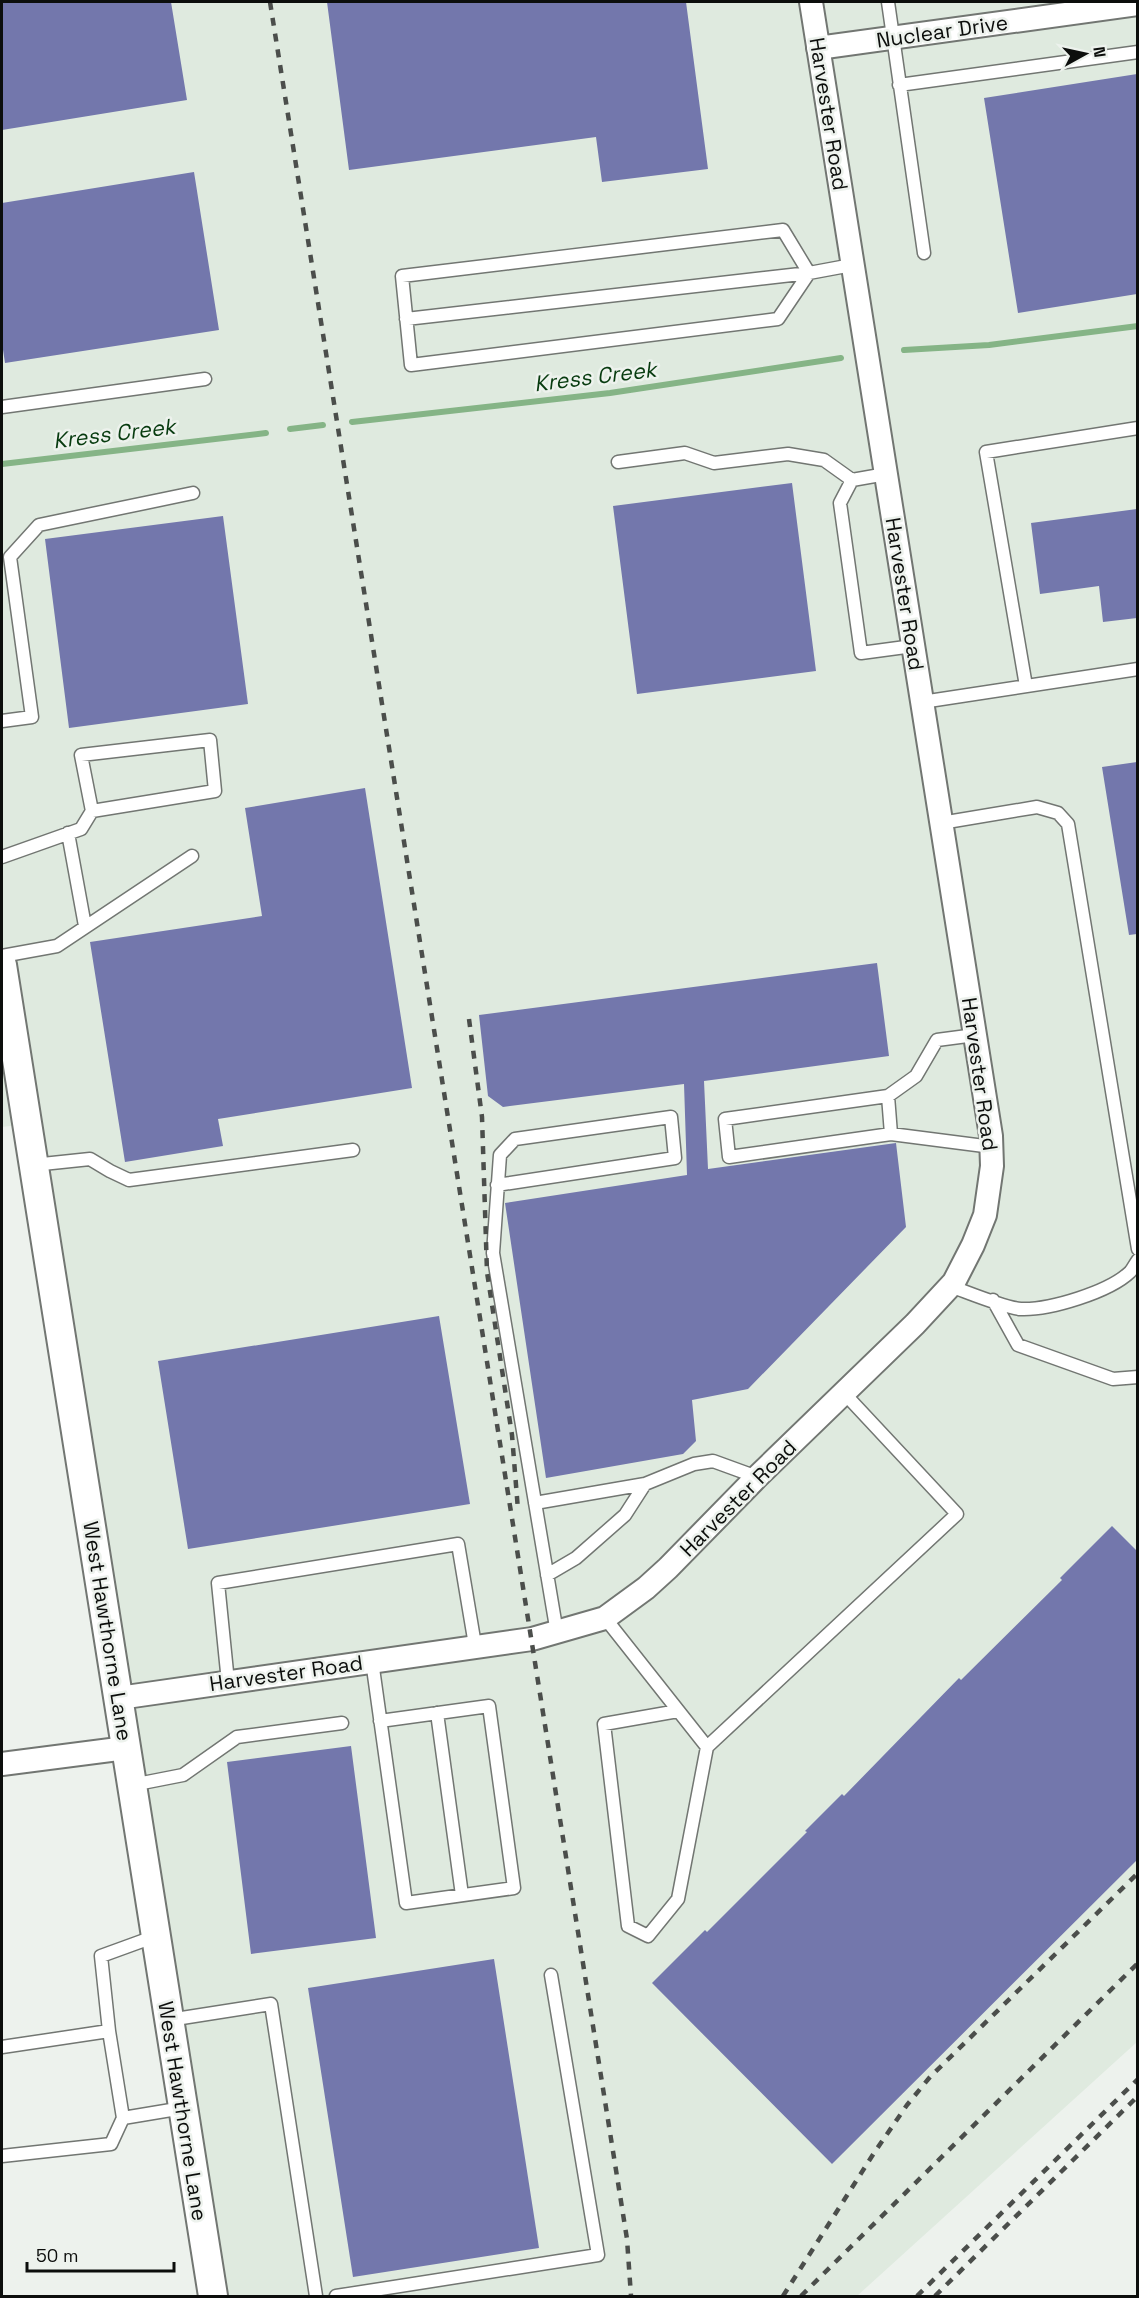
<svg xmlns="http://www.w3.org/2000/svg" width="1139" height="2298" font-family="'Space Grotesk',sans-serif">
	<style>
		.built { fill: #dfeadf }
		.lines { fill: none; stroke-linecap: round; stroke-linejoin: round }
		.stream { stroke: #85b486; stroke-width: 6 }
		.building { fill: #7377ac }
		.service-casing { stroke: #727672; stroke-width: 15 }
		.minor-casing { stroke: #727672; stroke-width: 26 }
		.tertiary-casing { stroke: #727672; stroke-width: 32 }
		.service { stroke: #fff; stroke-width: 12 }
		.minor { stroke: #fff; stroke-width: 22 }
		.tertiary { stroke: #fff; stroke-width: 28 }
		.rail { stroke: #4b4e4b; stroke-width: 4.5; stroke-dasharray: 8 8; stroke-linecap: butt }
		.labels { text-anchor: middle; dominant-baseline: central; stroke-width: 5; stroke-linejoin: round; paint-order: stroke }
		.street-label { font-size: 21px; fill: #0c0e0c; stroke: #edf2ed }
		.water-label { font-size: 22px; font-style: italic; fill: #073b0f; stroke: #edf2ed }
	</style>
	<rect width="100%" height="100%" fill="#edf2ed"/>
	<!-- built -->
	<path class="built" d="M2,2H1137V2042L857,2296H204L2,998Z
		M2,1016L18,1125L2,1127Z"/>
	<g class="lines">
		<!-- stream -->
		<path class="stream" d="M904,350L989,345L1138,326
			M352,422L610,393L841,358
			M290,429L323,425
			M2,464L266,433"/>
	</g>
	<!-- building -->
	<path class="building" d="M2,2H171L187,100L2,130Z
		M327,2H686L708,169L602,182L596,137L349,170Z
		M1137,74V294L1018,313L984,98Z
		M194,172L219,330L5,363L2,343V203Z
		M792,483L816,671L637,694L613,506Z
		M1137,509V618L1103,622L1099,586L1040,594L1031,523Z
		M223,516L248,704L69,728L45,539Z
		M1137,762V934L1129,935L1102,767Z
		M365,788L412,1088L218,1119L223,1146L125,1162L90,942L262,916L245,808Z
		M877,963L889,1056L704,1081L708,1169L896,1143L906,1227L748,1389L692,1400L696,1441L683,1454L546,1478L505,1203L687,1175L684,1084L503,1107L488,1096L479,1015Z
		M439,1316L470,1504L188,1549L158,1361Z
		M1112,1526L1137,1551V1860L832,2164L652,1983L705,1930L707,1932L807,1832L805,1831L842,1794L844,1796L959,1678L961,1680L1062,1580L1060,1578Z
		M351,1746L376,1938L251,1954L227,1762Z
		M494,1959L539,2248L353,2277L308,1988Z"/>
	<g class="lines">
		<!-- service casing -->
		<g class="service-casing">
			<path id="service" d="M888,2L924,253
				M899,85L1138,52
				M783,230L809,273L778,319L411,365L402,276Z
				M406,319L809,273L852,265
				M2,407L205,379
				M618,462L685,453L714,463L788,454L824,460L852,480L886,474
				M852,480L840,503L861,653L913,646
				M1026,686L986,452L1138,428
				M922,702L1138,669
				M2,721L32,717L10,557L39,525L193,493
				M941,823L1037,807L1058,813L1068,824L1138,1249
				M68,833L85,926
				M2,857L81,829L92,811L81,755L210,740L215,791L92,811
				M2,956L57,946L192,856
				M975,1035L937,1040L916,1076L888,1096L725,1119L729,1157L891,1134L992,1147
				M888,1096L891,1134
				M33,1165L90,1159L110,1171L129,1180L353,1150
				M497,1185L675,1158L671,1117L515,1139L500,1155L493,1253L557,1633
				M950,1286C967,1292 1005,1308 1021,1309C1050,1310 1109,1292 1130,1272C1133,1269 1135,1264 1138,1260
				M993,1300L1018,1345L1113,1379L1138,1377
				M535,1503L645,1484L694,1464L713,1461L757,1477
				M547,1575L576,1558L625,1515L645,1484
				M605,1618L707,1747L957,1514L844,1393
				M372,1661L406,1903L514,1888L489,1706L380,1721
				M228,1682L218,1583L458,1544L475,1645
				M678,1711L604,1724L628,1926L648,1936L678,1899L707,1747
				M437,1713L462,1895
				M132,1785L183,1775L237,1737L342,1723
				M169,2020L271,2004L316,2296
				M109,2031L123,2118
				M2,2047L109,2031L101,1956L156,1936
				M2,2156L111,2144L123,2118L183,2108
				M336,2296L598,2255L551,1975"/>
		</g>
		<!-- minor casing -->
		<g class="minor-casing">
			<path id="minor" d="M818,48L1138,4
				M119,1698L532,1639L605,1618L646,1588L668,1568L757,1477L915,1324L954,1282L973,1245L985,1215L992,1166L991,1136L811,2
				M2,1764L126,1748"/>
		</g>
		<!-- tertiary casing -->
		<g class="tertiary-casing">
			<path id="tertiary" d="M2,965L213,2296"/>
		</g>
		<!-- service -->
		<use href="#service" class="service"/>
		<!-- minor -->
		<use href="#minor" class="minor"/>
		<!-- tertiary -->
		<use href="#tertiary" class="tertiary"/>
		<!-- rail -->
		<path class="rail" d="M270,2L627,2239L631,2296
			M469,1019L482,1117L487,1272L512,1435L518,1510
			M783,2296L874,2153L907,2105L930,2077L1138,1873
			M801,2296L1138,1963
			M917,2296L1138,2079
			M935,2296L1138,2096"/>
	</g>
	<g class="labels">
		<!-- street labels -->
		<g class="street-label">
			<text transform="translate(942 31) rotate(-8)">Nuclear Drive</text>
			<text transform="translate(829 114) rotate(81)">Harvester Road</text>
			<text transform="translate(905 594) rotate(81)">Harvester Road</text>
			<text transform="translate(980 1074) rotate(82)">Harvester Road</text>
			<text transform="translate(738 1498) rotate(-45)">Harvester Road</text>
			<text transform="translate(108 1631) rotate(81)">West Hawthorne Lane</text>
			<text transform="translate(286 1673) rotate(-8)">Harvester Road</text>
			<text transform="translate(183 2111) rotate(81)">West Hawthorne Lane</text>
		</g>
		<!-- water labels -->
		<g class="water-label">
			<text transform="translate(595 376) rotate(-7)">Kress Creek</text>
			<text transform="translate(114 433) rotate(-7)">Kress Creek</text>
		</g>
	</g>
	<!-- border -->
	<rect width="1139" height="2298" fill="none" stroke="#0c0e0c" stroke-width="6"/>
	<!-- north arrow -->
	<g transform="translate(1085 54) rotate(82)" stroke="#edf2ed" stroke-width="4.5" paint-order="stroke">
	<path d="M0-4.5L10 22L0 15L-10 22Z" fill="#0c0e0c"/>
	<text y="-9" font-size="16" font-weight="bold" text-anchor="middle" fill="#0c0e0c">N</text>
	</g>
	<!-- scale -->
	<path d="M27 2262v9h147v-9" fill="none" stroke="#0c0e0c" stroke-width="3"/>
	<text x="36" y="2262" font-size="18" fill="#0c0e0c" stroke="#edf2ed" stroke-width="4.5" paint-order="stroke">50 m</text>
</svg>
